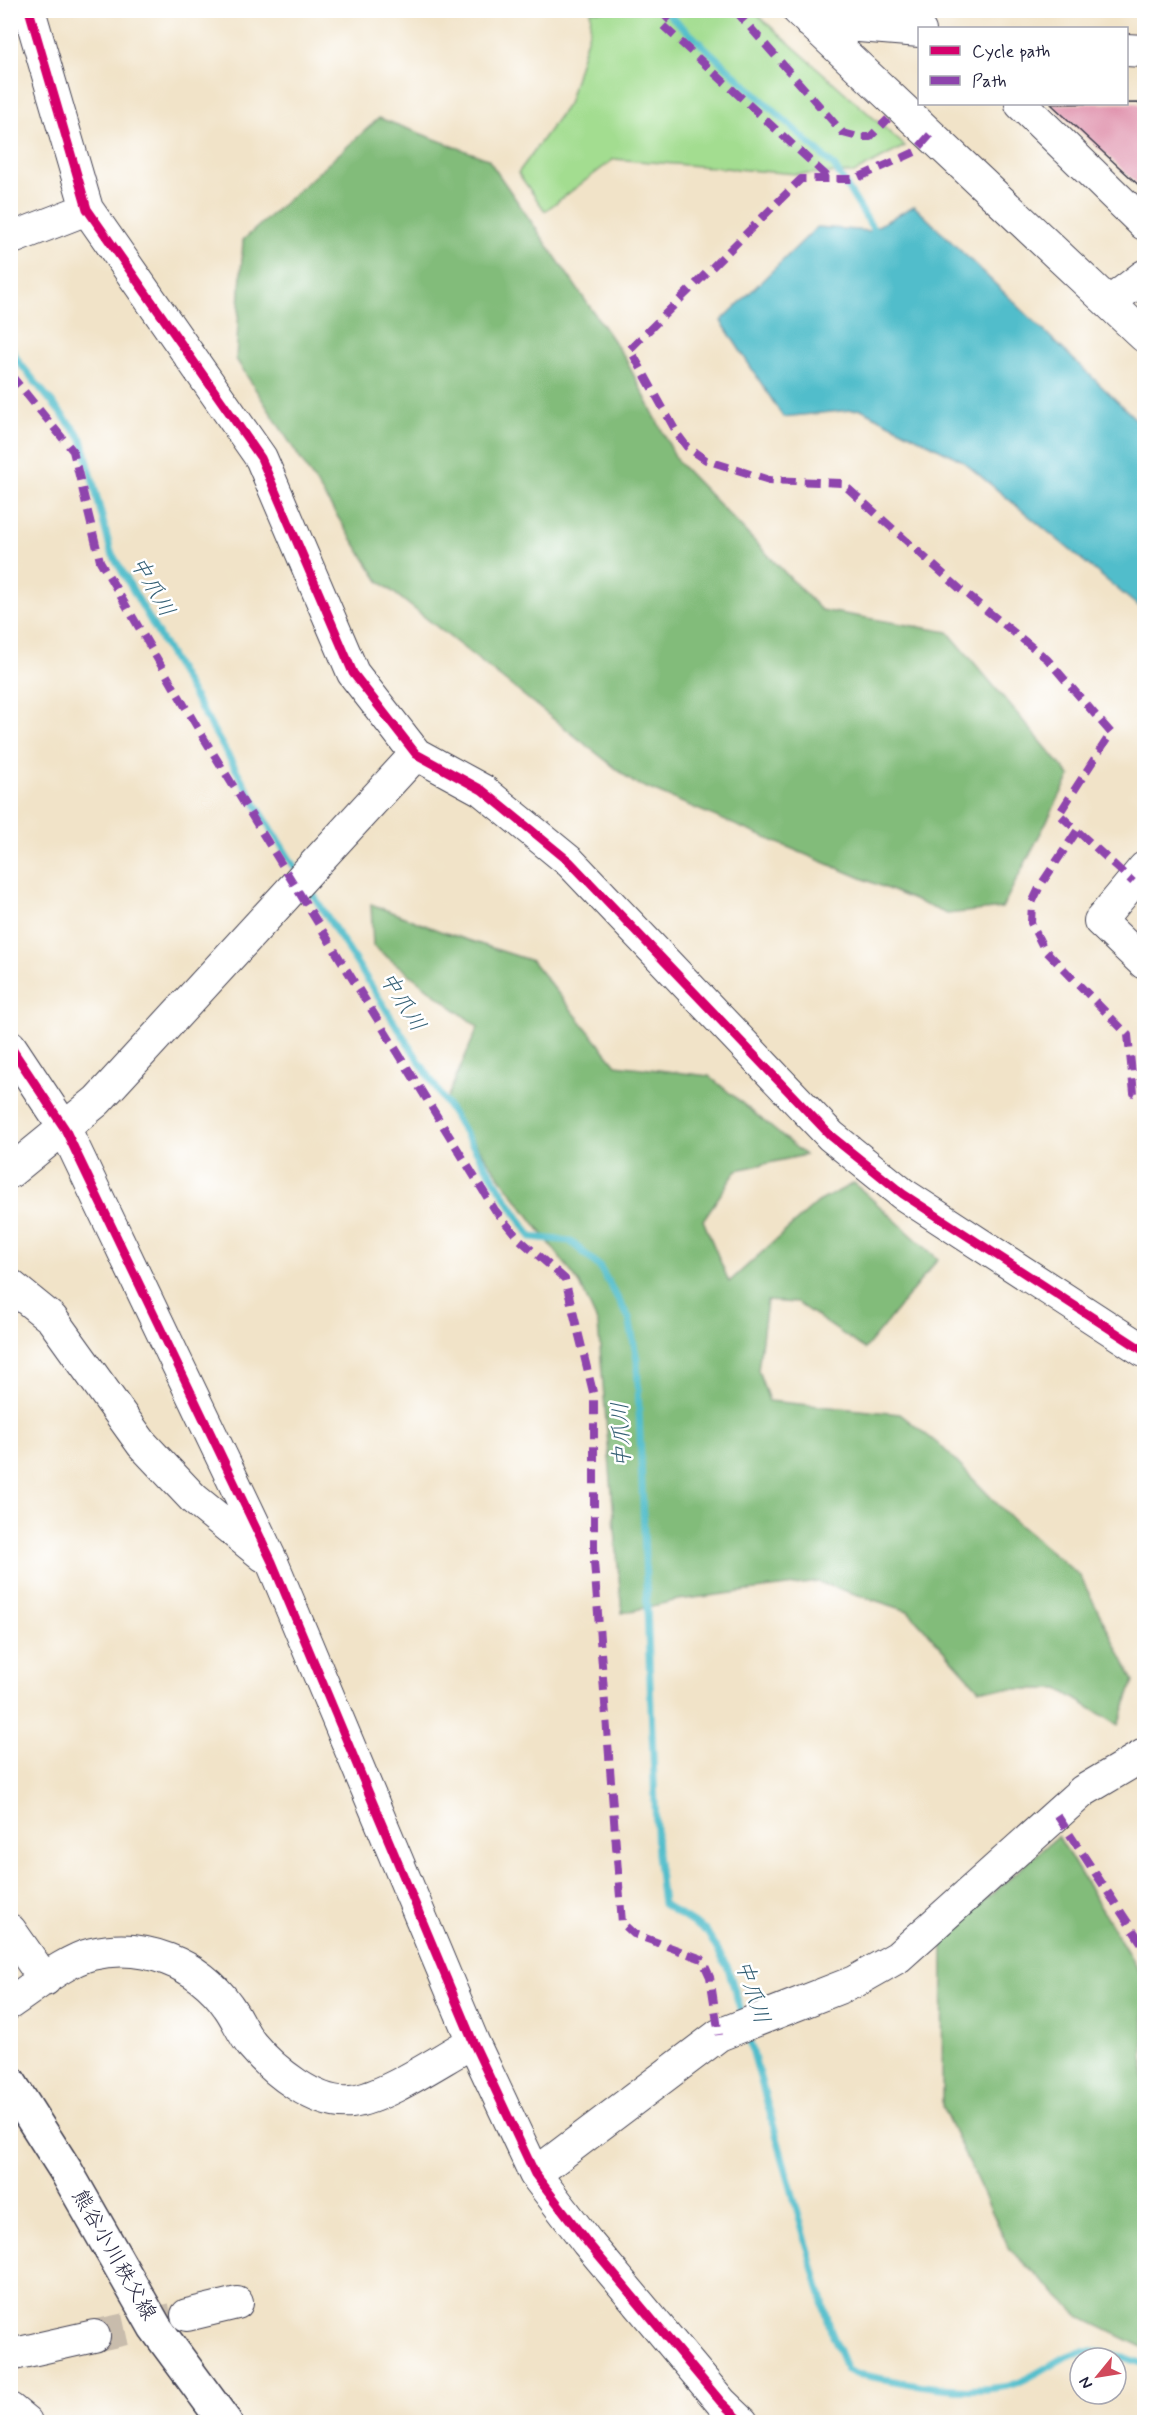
<svg xmlns="http://www.w3.org/2000/svg" width="1155" height="2433" font-family="Mynerve,'Klee One',sans-serif">
	<style>
		.green { fill: #a3dd90; stroke: #628066; stroke-width: 1.5 }
		.forest { fill: #82bc7a; stroke: #526f5a; stroke-width: 1.5 }
		.water { fill: #51bdcb; stroke: #3a7083; stroke-width: 1.5 }
		.lines { fill: none; stroke-linecap: round; stroke-linejoin: round }
		.stream { stroke: #51bdcb; stroke-width: 7 }
		.building { fill: #df8faa }
		.minor-tunnel { stroke: #c8bcac; stroke-width: 32; stroke-dasharray: 32 16; stroke-linecap: butt }
		.minor-casing { stroke: #413f50; stroke-width: 34 }
		.major-casing { stroke: #413f50; stroke-width: 36 }
		.minor { stroke: #fff; stroke-width: 32 }
		.major { stroke: #fff; stroke-width: 33 }
		.quiet { stroke: #8e44ad; stroke-width: 8; stroke-dasharray: 15 8; stroke-linecap: butt }
		.cycleway-casing { stroke: #fff; stroke-width: 13 }
		.cycleway { stroke: #d6006c; stroke-width: 9 }
		.labels { text-anchor: middle; dominant-baseline: central; stroke-width: 5; stroke-linejoin: round; paint-order: stroke }
		.street-label { font-size: 21px; fill: #22223b; stroke: #fff }
		.water-label { font-size: 22px; font-style: italic; fill: #356075; stroke: #fff }
	</style>
	<rect width="100%" height="100%" fill="#fff"/>
	<filter id="ink" filterUnits="userSpaceOnUse"><feTurbulence type="fractalNoise" baseFrequency=".0167" numOctaves="2"/><feDisplacementMap in="SourceGraphic" scale="12" xChannelSelector="R" yChannelSelector="G"/><feConvolveMatrix kernelMatrix="1 2 1 2 8 2 1 2 1" color-interpolation-filters="sRGB"/></filter>
	<filter id="wash" filterUnits="userSpaceOnUse"><feTurbulence type="fractalNoise" baseFrequency=".008" numOctaves="4" result="noise"/><feDisplacementMap in="SourceGraphic" scale="24" xChannelSelector="R" yChannelSelector="G"/><feGaussianBlur stdDeviation="1.35" result="paint"/><feColorMatrix in="noise" values="0 0 0 0 0 0 0 0 0 0 0 0 0 0 0 0 0 1.4 0 .05"/><feComposite in="paint" operator="in"/></filter>
	<g filter="url(#wash)">
		<rect width="100%" height="100%" fill="#f1e3c8"/>
		<!-- green -->
		<path class="green" d="M591,11H753L905,146L854,173L797,174L614,159L545,211L518,173L568,104L590,28Z"/>
		<!-- forest -->
		<path class="forest" d="M379,118L488,159L625,358L678,462L821,610L948,632L1070,776L1002,908L947,914L633,782L379,581L236,359L243,240Z
			M371,904L440,931L532,961L616,1065L709,1076L805,1155L737,1170L703,1220L729,1282L818,1202L854,1183L938,1259L865,1349L797,1303L767,1301L758,1370L769,1401L900,1414L942,1447L1012,1519L1080,1576L1134,1681L1118,1725L1059,1689H979L908,1611L818,1582L678,1600L622,1613L598,1324L580,1284L445,1103L478,1027L373,946Z
			M1058,1836L1140,1973L1144,1974V2348L1080,2317L1010,2250L942,2106L943,1937Z"/>
		<!-- water -->
		<path class="water" d="M914,206L1144,427V611L961,460L861,409L783,417L721,321L817,227L869,231Z"/>
		<g class="lines">
			<!-- stream -->
			<path class="stream" d="M664,10L834,166L877,235
				M10,345L18,361L82,439L111,552L257,806L297,871
				M307,885L531,1237L570,1241L599,1266L629,1318L637,1360L657,1854L663,1904L707,1932L728,1968L743,2018
				M747,2031L831,2331L847,2370L856,2374C903,2382 954,2395 1002,2387C1030,2383 1062,2353 1082,2352C1104,2350 1124,2357 1144,2364"/>
		</g>
		<g id="blocks">
			<!-- building -->
			<path class="building" d="M1138,103L1144,110V190L1051,104Z"/>
		</g>
	</g>
	<g filter="url(#ink)">
		<use href="#blocks" fill-opacity="0" stroke="#413f50" stroke-width="1.5"/>
		<g class="lines">
			<!-- minor-tunnel -->
			<path class="minor-tunnel" d="M94,2336L177,2318"/>
			<!-- minor casing -->
			<g class="minor-casing">
				<path id="minor" d="M29,10L87,209L261,458L353,673L416,754L482,790L570,862L831,1136L903,1194L1144,1351
					M798,10L1144,336
					M810,22L920,31
					M1126,50L1144,51
					M1021,104L1144,224
					M10,239L87,209
					M1109,303L1144,276
					M1144,868L1100,921L1144,963
					M10,1046L65,1129L272,1562L473,2042L535,2174L587,2242L721,2402L742,2422
					M10,1172L97,1101L416,754
					M10,1285L52,1319L142,1444L194,1499L264,1556
					M10,1930L45,1980
					M10,2003C33,1988 66,1960 92,1954C143,1942 198,1963 228,2006C237,2018 242,2033 252,2045C273,2070 316,2106 351,2102C385,2098 441,2059 473,2042
					M535,2174L719,2035L854,1982L898,1957L1083,1791L1144,1755
					M187,2315L237,2303
					M10,2355L94,2336
					M10,2409L26,2422"/>
			</g>
			<!-- major casing -->
			<g class="major-casing">
				<path id="major" d="M10,2083L66,2171L155,2327L225,2422"/>
			</g>
			<!-- minor -->
			<use href="#minor" class="minor"/>
			<!-- major -->
			<use href="#major" class="major"/>
			<!-- quiet -->
			<path class="quiet" d="M675,10L661,24L830,179
				M735,10L843,133L858,137H870L888,119
				M930,135L915,152L855,179H801L630,349L678,435L687,447L706,460L769,480L842,483L960,589L1047,659L1111,733L1059,814L1133,882
				M10,374L73,451L100,561L200,732L495,1210L518,1238L565,1279L594,1396V1562L622,1923L634,1934L702,1959L710,1977L719,2035
				M1077,831L1040,886L1032,903L1031,923L1044,949L1128,1035L1134,1093L1144,1098
				M1057,1815L1144,1947"/>
			<!-- cycleway casing -->
			<g class="cycleway-casing">
				<path id="cycleway" d="M29,10L87,209L261,458L353,673L416,754L482,790L570,862L831,1136L903,1194L1144,1351
					M10,1046L65,1129L272,1562L473,2042L535,2174L587,2242L721,2402L742,2422"/>
			</g>
			<!-- cycleway -->
			<use href="#cycleway" class="cycleway"/>
		</g>
	</g>
	<g class="labels">
		<!-- street labels -->
		<g class="street-label">
			<text transform="translate(114 2255) rotate(60)">熊谷小川秩父線</text>
		</g>
		<!-- water labels -->
		<g class="water-label">
			<text transform="translate(152 587) rotate(60)">中爪川</text>
			<text transform="translate(402 1002) rotate(58)">中爪川</text>
			<text transform="translate(622 1435) rotate(-92)">中爪川</text>
			<text transform="translate(752 1992) rotate(72)">中爪川</text>
		</g>
	</g>
	<!-- margin -->
	<rect width="1155" height="2433" fill="none" stroke="#fff" stroke-width="36"/>
	<!-- legend -->
	<rect x="918" y="27" width="210" height="78" fill="#ffffff" stroke="#a7a7b1" stroke-width="1.5"/>
	<rect x="930" y="46" width="30" height="9" fill="#d6006c" stroke="#a7a7b1" stroke-width="1.5"/>
	<text x="972" y="57" font-size="18" fill="#22223b">Cycle path</text>
	<rect x="930" y="76" width="30" height="9" fill="#8e44ad" stroke="#a7a7b1" stroke-width="1.5"/>
	<text x="972" y="87" font-size="18" fill="#22223b">Path</text>
	<!-- north arrow -->
	<g transform="translate(1098 2376) rotate(240)"><circle r="28" fill="#ffffff" stroke="#a7a7b1" stroke-width="1.5"/>
	<path d="M0-4.5L10 22L0 15L-10 22Z" fill="#d1495b"/>
	<text y="-9" font-size="16" font-weight="bold" text-anchor="middle" fill="#22223b">N</text>
	</g>
</svg>
